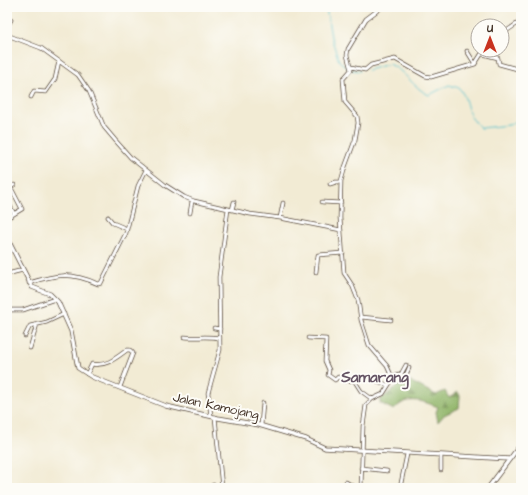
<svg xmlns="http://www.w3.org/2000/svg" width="528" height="495" font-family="'Architects Daughter',sans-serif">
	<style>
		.forest { fill: url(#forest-firs); stroke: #667044 }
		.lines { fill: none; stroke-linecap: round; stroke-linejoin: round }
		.stream { stroke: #57c3cf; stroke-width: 1 }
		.minor-casing { stroke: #564739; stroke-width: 4.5 }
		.major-casing { stroke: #564739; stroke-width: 5 }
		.minor { stroke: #fff; stroke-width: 3 }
		.major { stroke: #fff; stroke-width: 3.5 }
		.labels { text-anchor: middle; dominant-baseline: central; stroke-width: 4; stroke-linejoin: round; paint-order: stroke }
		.street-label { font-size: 13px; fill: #3b2a1e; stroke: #fdfcf7 }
		.quarter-label { font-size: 15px; font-weight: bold; fill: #655464; stroke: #fdfcf7 }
	</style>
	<defs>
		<pattern id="forest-firs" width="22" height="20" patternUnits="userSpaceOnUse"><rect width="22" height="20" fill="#92b66b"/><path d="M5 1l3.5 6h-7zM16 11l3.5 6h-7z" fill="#789457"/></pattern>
	</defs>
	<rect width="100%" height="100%" fill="#fdfcf7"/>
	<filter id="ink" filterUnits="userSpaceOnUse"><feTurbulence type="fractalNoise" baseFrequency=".025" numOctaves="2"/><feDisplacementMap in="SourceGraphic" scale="8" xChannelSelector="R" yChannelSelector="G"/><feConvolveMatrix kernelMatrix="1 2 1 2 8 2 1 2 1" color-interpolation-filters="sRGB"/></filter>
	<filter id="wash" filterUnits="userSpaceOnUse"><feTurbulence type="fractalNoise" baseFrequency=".012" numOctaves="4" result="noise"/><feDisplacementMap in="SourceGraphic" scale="16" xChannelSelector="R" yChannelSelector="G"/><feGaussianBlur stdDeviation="0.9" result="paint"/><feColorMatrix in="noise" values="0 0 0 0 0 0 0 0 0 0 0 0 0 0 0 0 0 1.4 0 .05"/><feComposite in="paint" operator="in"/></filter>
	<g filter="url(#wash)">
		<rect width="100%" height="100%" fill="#f2ebd4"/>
		<!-- forest -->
		<path class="forest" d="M406,379L436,395L445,391L449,398L458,392L460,396L459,408L444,415L438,422L436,412L438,407C423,401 406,395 394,410L380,403L381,399Z"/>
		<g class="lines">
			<!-- stream -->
			<path class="stream" d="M326,7L331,37L339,61L349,69
				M352,70L360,71
				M368,70L389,64C405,70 413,88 429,95L449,85L459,88C470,101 463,113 481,128L509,125L517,121L521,91"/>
		</g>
	</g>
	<g filter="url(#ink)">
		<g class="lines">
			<!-- minor casing -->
			<g class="minor-casing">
				<path id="minor" d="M7,26L11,20
					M502,34L521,21
					M7,35L41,48L78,75L89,91L104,127L115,140L131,158L165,185L184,197L194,201L250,214L280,218L341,230
					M482,50L483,54L498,58L499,64L521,70
					M467,51L475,64L482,53
					M351,67L365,70L371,65L395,59L425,76L431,77L475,64
					M31,97L34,91L46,92L55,79L59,61
					M7,181L10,187
					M330,184L336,182H341
					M7,188L14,185
					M7,200L14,214
					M322,202L341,203
					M232,210L234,202
					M190,213L192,201
					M108,217L113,223L127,229
					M7,218L22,209L10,186
					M280,218L283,203
					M316,272L318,255L343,253
					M7,274L23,270
					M29,283C57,274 71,272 98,284L101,283L126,233L138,186L146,170
					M7,310H23L55,299
					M361,317L391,320
					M214,328L220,329
					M25,336L30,326L47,322L64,314
					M184,337C198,338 206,336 220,338
					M308,338L326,339L325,361L329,370L328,375L335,380L338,377L345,381L354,380L361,391L372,399
					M30,348L37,324
					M87,374L92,364C106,367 116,358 127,350H130L133,353L120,387
					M399,376L405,377L409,368
					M391,379L398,375L400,376L406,365
					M377,381L388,385
					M211,416L208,393L220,350L219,277L228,209
					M215,417L222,488
					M261,425L263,403
					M441,456V470
					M361,468L387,471
					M346,482L351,485V488
					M213,485L223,486
					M361,488L363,426L366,405L372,399L383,394L390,383L391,375L387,366L369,345L361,320L358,300L352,285L344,273L340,218L341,181L345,167L355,140L358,123L357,116L345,102L343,79L351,70L347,55L348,49L366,19L382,7
					M400,488L407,454"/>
			</g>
			<!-- major casing -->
			<g class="major-casing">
				<path id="major" d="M7,238L32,287L50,294L58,302L71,331L78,368L92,377L166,406L218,418L259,425L306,439L325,448L509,459
					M488,488L521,444"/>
			</g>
			<!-- minor -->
			<use href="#minor" class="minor"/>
			<!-- major -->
			<use href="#major" class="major"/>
		</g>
	</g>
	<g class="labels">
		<!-- street labels -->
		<g class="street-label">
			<text transform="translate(216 406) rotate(12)">Jalan Kamojang</text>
		</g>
		<!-- quarter labels -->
		<g class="quarter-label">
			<text x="375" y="377">Samarang</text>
		</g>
	</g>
	<!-- margin -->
	<rect width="528" height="495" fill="none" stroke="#fdfcf7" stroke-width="24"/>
	<!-- north arrow -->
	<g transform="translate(490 38)"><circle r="19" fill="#fdfcf7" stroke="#afa8a0"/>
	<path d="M0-3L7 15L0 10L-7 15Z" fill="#c8321e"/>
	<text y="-6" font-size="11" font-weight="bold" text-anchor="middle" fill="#3b2a1e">U</text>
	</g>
</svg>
